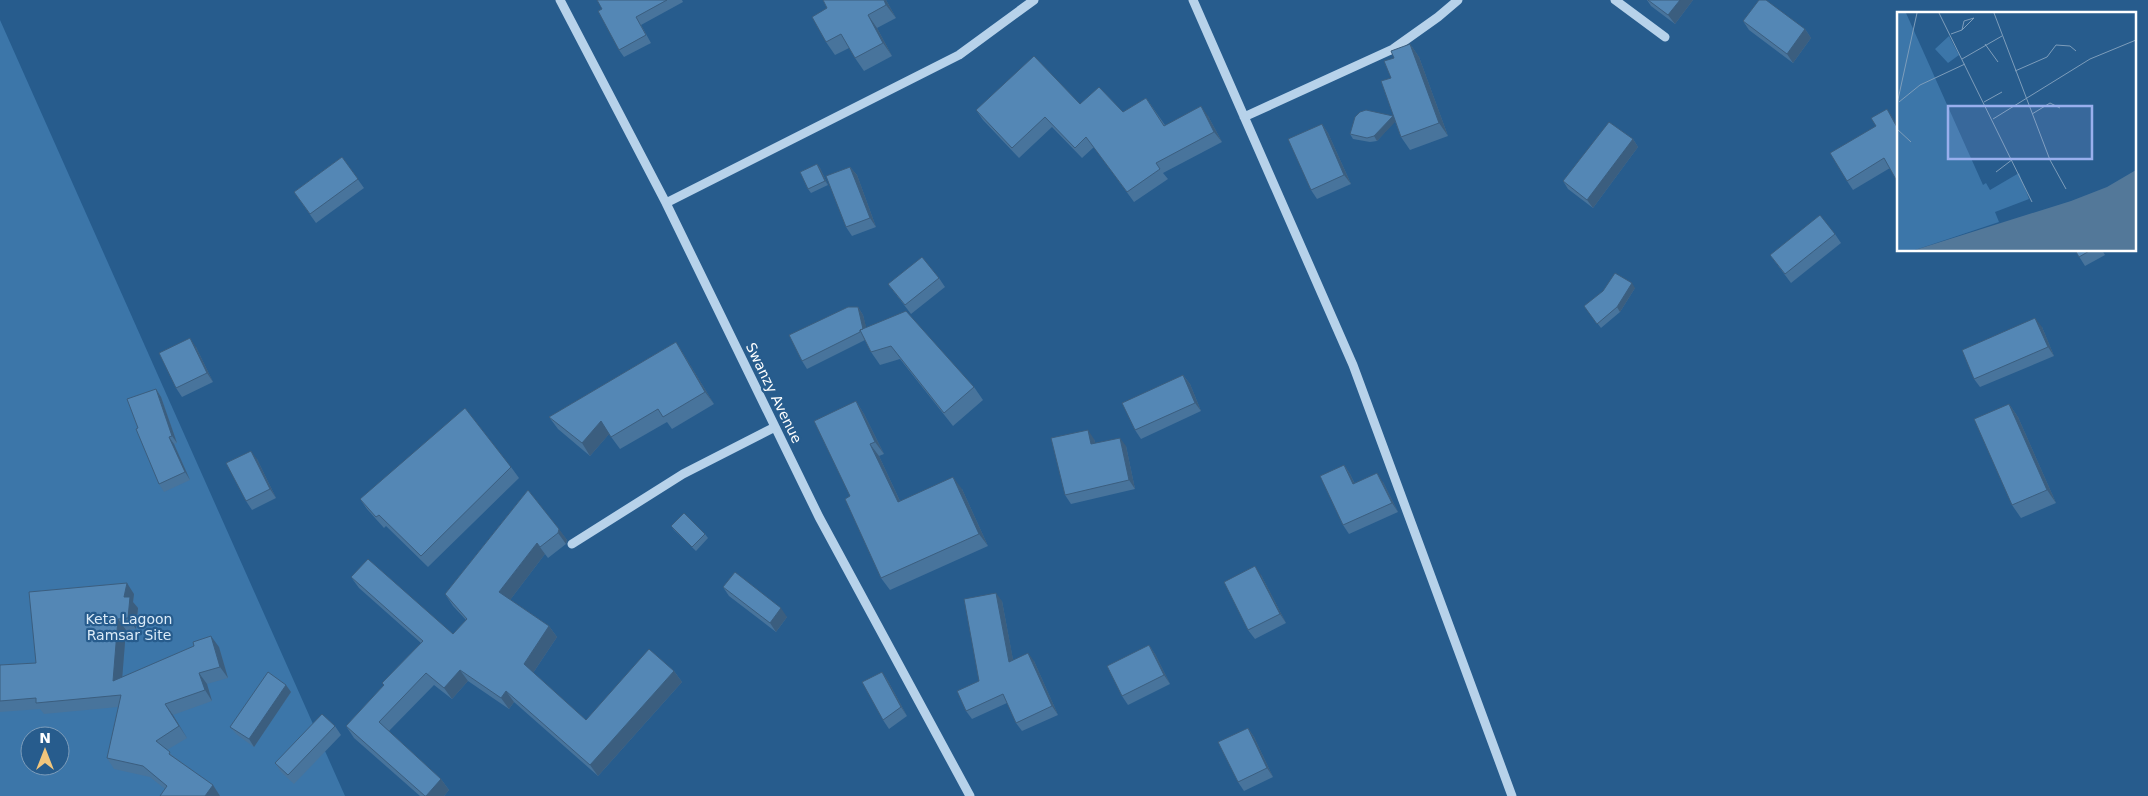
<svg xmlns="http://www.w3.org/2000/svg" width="2148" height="796" font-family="'DejaVu Sans',sans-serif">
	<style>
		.green { fill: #3c76a9; fill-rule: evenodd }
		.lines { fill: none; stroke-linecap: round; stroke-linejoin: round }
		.minor { stroke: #b7d2ea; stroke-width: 9 }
		.wall { fill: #48749c }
		.shaded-wall { fill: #3b5e7f }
		.building { fill: #5487b5; stroke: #3b5e7f }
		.labels { text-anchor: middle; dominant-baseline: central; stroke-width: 4.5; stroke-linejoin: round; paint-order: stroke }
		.street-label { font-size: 14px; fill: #fff; stroke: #275c8d }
		.park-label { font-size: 14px; fill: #dbebf8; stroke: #275c8d }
		.inset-road { fill: none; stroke: #7d9dbb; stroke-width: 1 }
		.view { fill: #99afed; fill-opacity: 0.15; stroke: #99afed; stroke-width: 2.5 }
		.inset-edge { fill: none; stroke: #fff; stroke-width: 2.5 }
	</style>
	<rect width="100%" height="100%" fill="#275c8d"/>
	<!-- green -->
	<path class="green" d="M0,20L345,796H0ZM30,736H60V766H30Z"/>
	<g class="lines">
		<!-- minor -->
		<path class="minor" d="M560,0L666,203L819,517L970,796
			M1193,0L1353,365L1512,796
			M1615,0L1665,37
			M1244,117L1393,49L1438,17L1458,0
			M666,203L959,55L1034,0
			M572,544L683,474L775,427"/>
	</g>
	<!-- wall -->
	<path class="wall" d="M597,0H682L683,2L641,25L651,43L624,57L619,50L602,9Z
		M823,0H886L896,18L877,28L892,56L864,71L855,58L849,48L835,55L826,42L827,8Z
		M1647,0H1693L1675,24L1651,6Z
		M1743,21L1805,29L1811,38L1793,63L1749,30Z
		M1410,44L1419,57L1448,136L1410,150L1401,137L1395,121L1377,141L1370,142L1353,139L1350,134L1393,116L1394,119L1391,78L1394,58Z
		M1146,98L1165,125L1208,116L1222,142L1163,173L1168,179L1134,202L1094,147L1082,158L1052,127L1019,158L983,120L976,110L1080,104L1123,112Z
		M1893,118L1890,168L1853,190L1847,181Z
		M1322,124L1328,133L1351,184L1317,199L1311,190Z
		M1633,139L1638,147L1593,208L1568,189L1563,181Z
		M342,157L364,188L316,223L294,192Z
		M817,164L820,168L828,185L811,193L808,189Z
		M850,167L857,175L876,227L852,236L846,227Z
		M1835,234L1841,243L1791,283L1770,255Z
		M2075,250H2102L2105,255L2085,266Z
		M939,278L945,287L911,314L888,284Z
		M1635,288L1620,312L1601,328L1584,306Z
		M858,307L863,315L866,328L974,387L983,400L953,426L900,359L880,365L871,352L865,340L807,369L802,361Z
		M2042,327L2054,356L1980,387L1974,379Z
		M676,342L684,355L714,404L672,429L667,422L620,449L609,434L590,456L558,429L549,417Z
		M196,347L213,382L182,397L176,388Z
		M1183,375L1190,384L1201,411L1141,439L1135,430Z
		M156,389L161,397L177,443L174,444L190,480L164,492L159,484L138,428Z
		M856,401L864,414L884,454L879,456L900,501L962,489L988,546L890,590L881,578L850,496Z
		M2009,404L2018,417L2056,503L2021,518L2012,505Z
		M1094,439L1095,443L1126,446L1135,489L1071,504L1065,495Z
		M257,459L276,498L252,510L246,501Z
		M1344,465L1350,474L1355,484L1383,482L1398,512L1349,534L1343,525Z
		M511,467L519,478L428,567L386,526L384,528L367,509L360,499Z
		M528,490L567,540L566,544L548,558L545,554L510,600L549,626L557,637L533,673L586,720L674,671L682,682L598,776L514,702L509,709L468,681L452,699L434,685L389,731L441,779L449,790L444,796H420L354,738L346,726L384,685L382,683L421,643L359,588L351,577L453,634L466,620L453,606L445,594Z
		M671,526L705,534L708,538L696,551L674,530Z
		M1261,575L1286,623L1255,639L1248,630Z
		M723,587L787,617L776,632L729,596Z
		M134,594L133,602L138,608L136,629L126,630L122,678L219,647L228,678L207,684L212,701L173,715L187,738L167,750L173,756L213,785L220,796H160L165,789L150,777L114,769L107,758L118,707L44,714L40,709L0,712V665L36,663Z
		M1002,601L1013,660L1034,661L1058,715L1022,731L1016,723L1007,703L972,719L966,711L979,681Z
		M1149,645L1155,654L1170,684L1128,705L1122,696Z
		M882,672L888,681L907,716L889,729L883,720Z
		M286,685L291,692L254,747L236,734L230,727Z
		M335,726L341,735L294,784L281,772L275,763Z
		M1248,728L1254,737L1273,777L1244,791L1238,782Z"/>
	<!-- shaded-wall -->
	<path class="shaded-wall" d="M884,0H886L896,18L886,5Z
		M1680,0H1693L1675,24L1668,15Z
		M868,15L877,28L892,56L883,43Z
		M1805,29L1811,38L1793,63L1787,54Z
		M1410,44L1419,57L1448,136L1439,123Z
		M1201,106L1208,116L1222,142L1214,132Z
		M1887,109L1893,118L1898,127V129Z
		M1393,116L1396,121L1377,141L1374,136Z
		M1322,124L1328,133L1351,184L1344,175Z
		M1633,139L1638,147L1593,208L1587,200Z
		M817,164L820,168L828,185L825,181Z
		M850,167L857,175L876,227L870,218Z
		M1632,283L1635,288L1620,312L1617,307Z
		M858,307L863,315L869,338L863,330Z
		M2035,318L2042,327L2054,356L2048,347Z
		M190,338L196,347L213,382L207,373Z
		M676,342L684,355L714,404L705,392Z
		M1183,375L1190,384L1201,411L1195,403Z
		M156,389L161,397L177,443L172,436Z
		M856,401L864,414L884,454L875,442Z
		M2009,404L2018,417L2056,503L2047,490Z
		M601,421L610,433L590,456L582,443Z
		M1088,430L1094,439L1098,453L1091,444Z
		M169,437L174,444L190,480L185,472Z
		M1120,438L1126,446L1135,489L1129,480Z
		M870,444L879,456L906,514L898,502Z
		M251,451L257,459L276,498L270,489Z
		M1344,465L1350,474L1359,493L1353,484Z
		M1377,473L1383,482L1398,512L1392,503Z
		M953,477L962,489L988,546L979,534Z
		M559,529L567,540L566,544L558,533Z
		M537,543L545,554L507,604L499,592Z
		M1255,566L1261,575L1286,623L1280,614Z
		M127,583L134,594L133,602L138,608L136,629L128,618L124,597Z
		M996,593L1002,601L1015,670L1009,662Z
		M781,608L787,617L776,632L770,623Z
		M118,619L126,630L121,693L113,681Z
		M549,626L557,637L531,676L524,664Z
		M211,636L219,647L228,678L220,667Z
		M1149,645L1155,654L1170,684L1164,675Z
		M1028,653L1034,661L1058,715L1052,706Z
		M460,670L468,681L452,699L444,688Z
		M674,671L682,682L598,776L590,765Z
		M882,672L888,681L907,716L901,707Z
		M199,673L207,684L212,701L205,690Z
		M286,685L291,692L254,747L249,739Z
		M506,691L514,702L509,709L501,698Z
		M165,704L173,715L187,738L179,726Z
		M1248,728L1254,737L1273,777L1267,768Z
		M441,779L449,790L444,796H426Z
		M213,785L220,796H205Z"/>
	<!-- building -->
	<path class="building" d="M597,0H667L636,17L646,35L619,50L598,11L602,9Z
		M823,0H884L886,5L868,15L883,43L855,58L841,34L826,42L812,17L827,8Z
		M1648,0H1680L1668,15Z
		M1759,0H1766L1805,29L1787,54L1743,21Z
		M1410,44L1439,123L1401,137L1381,81L1391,78L1384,61L1394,58L1391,51Z
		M1034,56L1080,104L1099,87L1123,112L1146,98L1164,126L1201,106L1214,132L1156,163L1160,169L1127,192L1086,137L1075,148L1045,117L1012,148L976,110Z
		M1887,109L1898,129V183L1884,158L1847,181L1830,153L1876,126L1871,118Z
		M1366,110L1393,116L1374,136L1367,138L1350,134L1355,117L1360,112Z
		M1609,122L1633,139L1587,200L1563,181Z
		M1322,124L1344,175L1311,190L1288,139Z
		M342,157L358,179L310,214L294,192Z
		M817,164L825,181L808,189L800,172Z
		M850,167L870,218L846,227L826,176Z
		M1820,215L1835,234L1785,274L1770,255Z
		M2075,250H2091L2079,257Z
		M922,257L939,278L905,305L888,284Z
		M1615,273L1632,283L1617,307L1597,324L1584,306L1603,291Z
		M848,307H858L863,329L860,330V332L802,361L789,335Z
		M906,311L974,387L944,413L891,346L871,352L860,330Z
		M2035,318L2048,347L1974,379L1962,350Z
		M190,338L207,373L176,388L159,353Z
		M676,342L705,392L663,417L658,409L611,437L601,421L582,443L549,417Z
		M1183,375L1195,403L1135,430L1122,403Z
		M156,389L172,436L169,437L185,472L159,484L136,429L138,428L127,399Z
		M856,401L875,442L870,444L898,502L953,477L979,534L881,578L845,499L850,496L814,421Z
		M2009,404L2047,490L2012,505L1974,419Z
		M465,408L511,467L421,556L379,515L376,517L360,499Z
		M1088,430L1091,444L1120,438L1129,480L1065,495L1051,438Z
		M251,451L270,489L246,501L226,463Z
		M1344,465L1353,484L1377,473L1392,503L1343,525L1320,476Z
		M528,490L559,529L558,533L540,547L537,543L499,592L549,626L524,664L586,720L649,649L674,671L590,765L506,691L501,698L460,670L444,688L426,673L379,722L441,779L426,796H425L346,726L384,685L382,683L423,641L351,577L368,559L453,634L467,619L445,594Z
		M684,513L705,534L692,547L671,526Z
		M1255,566L1280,614L1248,630L1224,582Z
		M735,572L781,608L770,623L723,587Z
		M127,583L124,597H130L128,618L118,619L113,681L194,646L193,642L211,636L220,667L199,673L205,690L165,704L179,726L156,741L170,752L169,754L213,785L205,796H160L167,786L143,766L107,758L121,695L36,703V698L0,701V665L36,663L29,592Z
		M996,593L1009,662L1028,653L1052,706L1016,723L1003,694L966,711L957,691L979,681L964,599Z
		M1149,645L1164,675L1122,696L1107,666Z
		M268,672L286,685L249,739L230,727Z
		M882,672L901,707L883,720L862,682Z
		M322,714L335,726L288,775L275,763Z
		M1248,728L1267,768L1238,782L1218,742Z"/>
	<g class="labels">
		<!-- street labels -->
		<g class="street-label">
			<text transform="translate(774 393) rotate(64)">Swanzy Avenue</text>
		</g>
		<!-- park labels -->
		<g class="park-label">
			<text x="129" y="619">Keta Lagoon<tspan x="129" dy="16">Ramsar Site</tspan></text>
		</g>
	</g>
	<!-- overview -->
	<g transform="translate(1897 12)">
		<rect width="239" height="239" fill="#275c8d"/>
		<path d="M0,1H9L86,173L89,171L93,178L122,161L132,187L98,200L102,210L18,238H0ZM52,24L62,43L51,51L38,37Z" fill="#3c76a9"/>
		<path d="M239,158V238H18L174,189L210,175Z" fill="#537899"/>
		<path class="inset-road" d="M42,1L135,190M97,1L153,148L169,177M54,22L65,18L77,6L67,9L65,18M88,32L101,50M65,47L105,24M118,59L150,45L159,33L173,34L179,39M2,90L23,73L68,52M87,90L105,80M0,92L20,1M135,102L153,91L163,96M96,107L193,47L239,28M0,117L14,130M99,160L116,147"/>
		<path class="view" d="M51,94H195V147H51Z"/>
		<rect width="239" height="239" class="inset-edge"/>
	</g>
	<!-- north arrow -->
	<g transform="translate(45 751)"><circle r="24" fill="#275c8d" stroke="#7d9dbb"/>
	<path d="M0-4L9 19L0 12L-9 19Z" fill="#f2c67c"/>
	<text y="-8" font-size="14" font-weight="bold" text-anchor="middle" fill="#ffffff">N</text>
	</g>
</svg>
